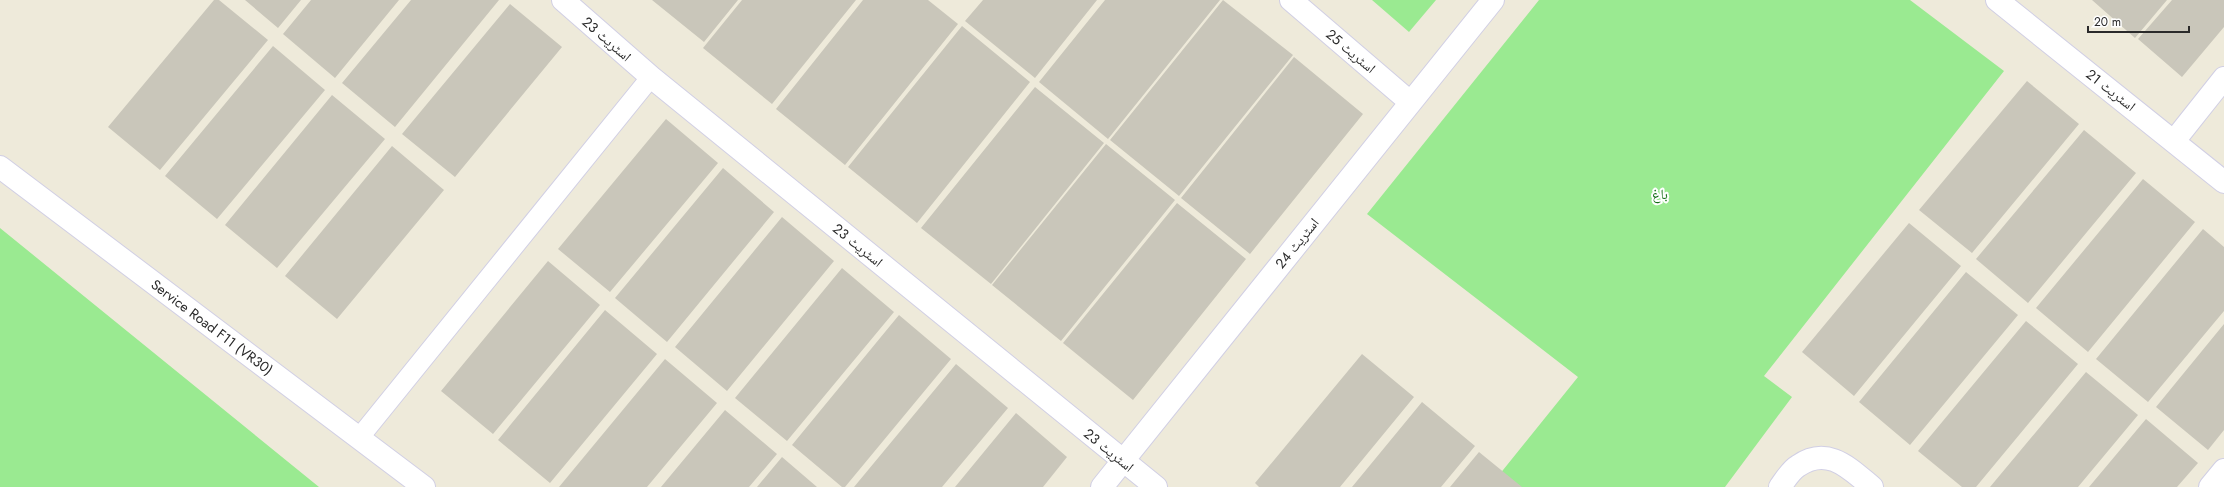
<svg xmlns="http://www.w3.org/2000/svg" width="2224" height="487" font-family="Jost,'Noto Naskh Arabic',sans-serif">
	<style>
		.green { fill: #9aea91 }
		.building { fill: #c9c6ba }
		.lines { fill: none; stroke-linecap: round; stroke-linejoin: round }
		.lane-casing { stroke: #d1cfe4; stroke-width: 21 }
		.street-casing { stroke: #d1cfe4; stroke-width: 24 }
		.lane { stroke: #fff; stroke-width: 19 }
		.street { stroke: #fff; stroke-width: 22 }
		.labels { text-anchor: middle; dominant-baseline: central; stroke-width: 4; stroke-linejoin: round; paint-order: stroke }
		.street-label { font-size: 14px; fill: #2a2a2a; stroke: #fff }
		.park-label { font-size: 14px; fill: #136e16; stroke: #fff }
	</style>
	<rect width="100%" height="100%" fill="#eeeada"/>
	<!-- green -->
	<path class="green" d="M1372,0H1436L1409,32Z
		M1539,0H1910L2004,71L1764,376L1792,397L1725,487H1515L1499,475L1578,377L1367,214Z
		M0,228L319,487H0Z"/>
	<!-- building -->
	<path class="building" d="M214,0H219L268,40L160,170L108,127Z
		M245,0H301L278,28Z
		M311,0H399L335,78L283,34Z
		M411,0H499L395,127L342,83Z
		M652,0H738L704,42Z
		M742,0H856L772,104L703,48Z
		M863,0H928L958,24L845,165L776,109Z
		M983,0H1097L1035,78L965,21Z
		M1105,0H1220L1108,139L1039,82Z
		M1223,0L1293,55L1179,196L1110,140Z
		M2092,0H2167L2135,38Z
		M2172,0H2224V27L2182,77L2138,39Z
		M510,4L562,47L455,177L402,134Z
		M962,26L1030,82L917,223L848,167Z
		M273,46L325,90L217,219L165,176Z
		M1294,57L1363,114L1250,254L1181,198Z
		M2027,81L2079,124L1972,253L1919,210Z
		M1035,87L1104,143L991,284L921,228Z
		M332,95L385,139L277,268L225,225Z
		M666,119L718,163L610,292L558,249Z
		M2084,130L2136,173L2028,303L1976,259Z
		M1106,144L1175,200L1061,341L992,285Z
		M392,146L444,190L337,319L285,276Z
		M723,168L774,212L667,342L615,298Z
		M2143,179L2195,222L2088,352L2036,308Z
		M1177,203L1246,259L1133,400L1063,343Z
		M782,217L834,261L727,391L675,347Z
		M1909,223L1961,266L1854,396L1802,352Z
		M2203,229L2224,247V311L2148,402L2096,359Z
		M548,261L600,305L493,434L441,391Z
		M842,268L894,312L787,441L735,398Z
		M1966,272L2018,315L1910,445L1859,402Z
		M605,310L657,354L550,483L498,440Z
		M899,315L951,359L845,487H842L792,445Z
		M2026,321L2078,364L1976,487H1962L1918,451Z
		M2224,324V430L2208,450L2156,407Z
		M1362,354L1414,397L1340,487H1259L1255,483Z
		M665,359L717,403L647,487H559Z
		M956,364L1008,408L942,487H854Z
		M2086,372L2138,415L2078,487H1990Z
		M1422,402L1475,446L1441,487H1352Z
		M725,410L777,454L749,487H661Z
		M1016,413L1067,457L1043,487H955Z
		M2146,419L2198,463L2177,487H2089Z
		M1479,452L1522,487H1450Z
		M782,457L817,487H757Z"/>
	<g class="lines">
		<!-- lane casing -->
		<g class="lane-casing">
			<path id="lane" d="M359,438L651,77"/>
		</g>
		<!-- street casing -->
		<g class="street-casing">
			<path id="street" d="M563,0L651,77L1156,487
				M1291,0L1410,102
				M1997,0L2224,182
				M2174,141L2224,78
				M0,167L424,487
				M1102,487L1493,0
				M1780,487C1785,480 1791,470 1798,466C1828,445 1850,469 1872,487
				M2210,487L2224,470"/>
		</g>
		<!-- lane -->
		<use href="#lane" class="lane"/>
		<!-- street -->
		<use href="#street" class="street"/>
	</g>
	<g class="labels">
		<!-- street labels -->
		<g class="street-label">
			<text transform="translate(607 39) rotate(41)">اسٹریٹ 23</text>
			<text transform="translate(1351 51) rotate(40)">اسٹریٹ 25</text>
			<text transform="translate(2111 90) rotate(38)">اسٹریٹ 21</text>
			<text transform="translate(1297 243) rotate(-51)">اسٹریٹ 24</text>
			<text transform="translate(858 245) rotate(39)">اسٹریٹ 23</text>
			<text transform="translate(212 327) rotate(37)">Service Road F11 (VR30)</text>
			<text transform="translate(1109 450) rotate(39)">اسٹریٹ 23</text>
		</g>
		<!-- park labels -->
		<g class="park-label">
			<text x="1660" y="194">باغ</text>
		</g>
	</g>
	<!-- scale -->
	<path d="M2088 26v6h101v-6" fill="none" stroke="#2a2a2a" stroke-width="2"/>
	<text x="2094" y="26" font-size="12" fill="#2a2a2a" stroke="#ffffff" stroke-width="3" paint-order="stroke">20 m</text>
</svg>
